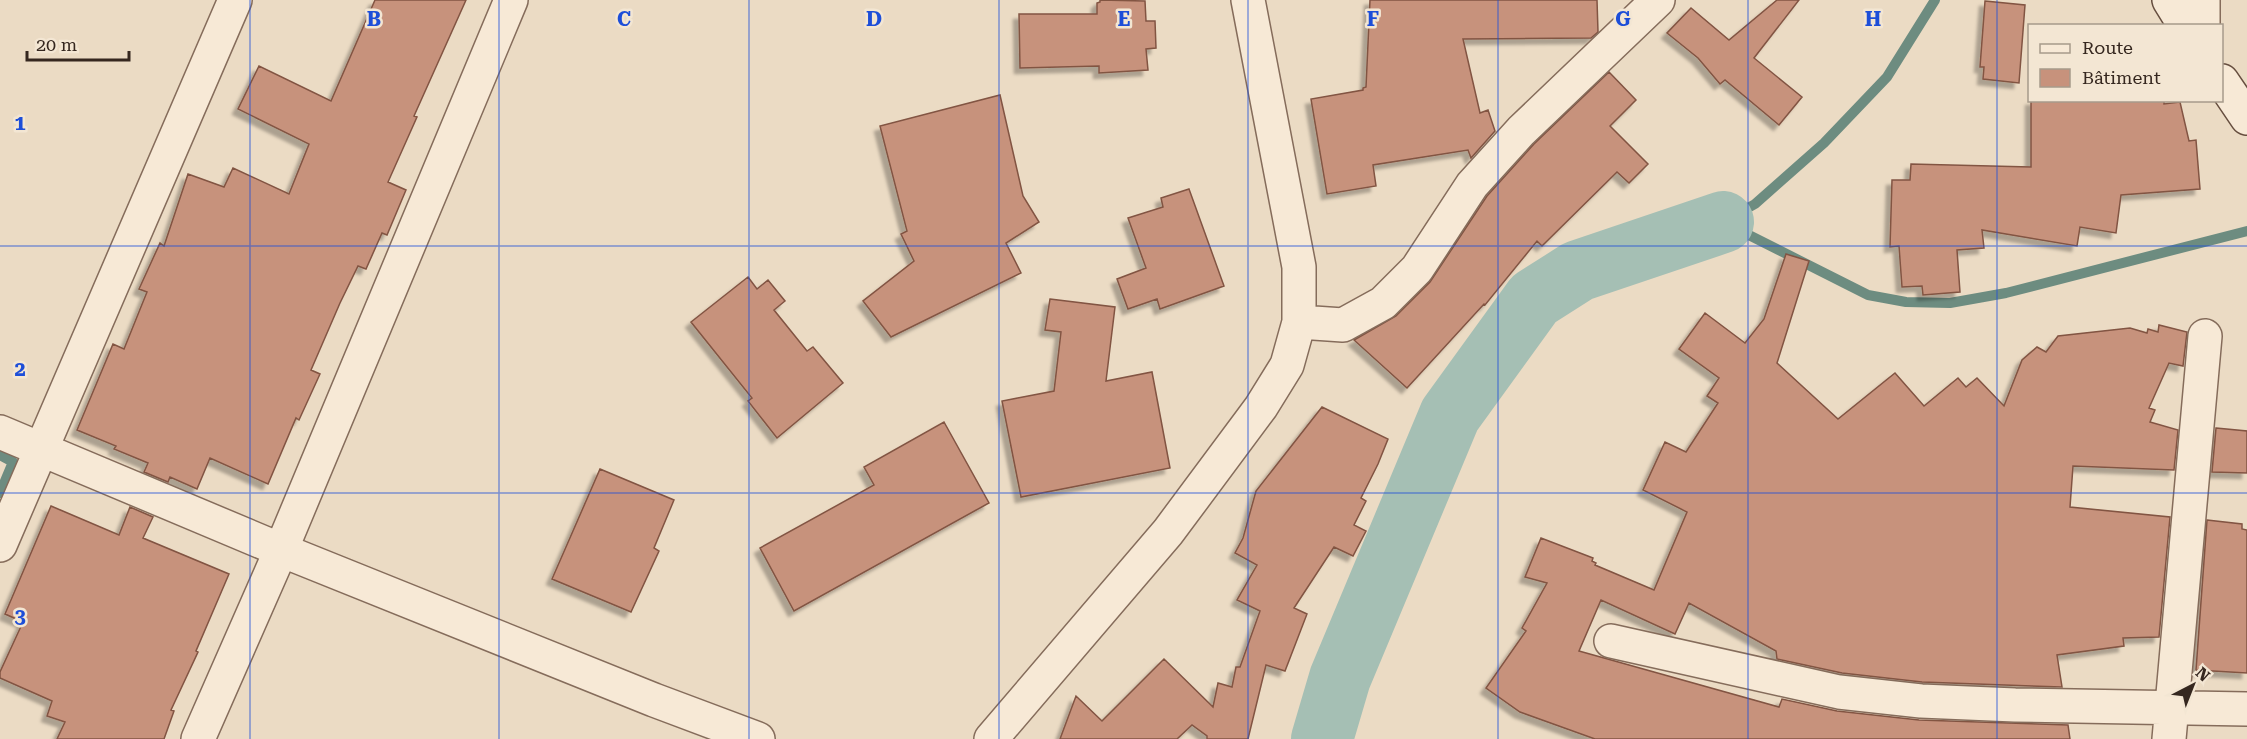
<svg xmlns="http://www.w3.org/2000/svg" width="2247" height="739" font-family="'Roboto Serif',serif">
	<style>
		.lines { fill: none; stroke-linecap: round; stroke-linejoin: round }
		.stream { stroke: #6d8c80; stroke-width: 10 }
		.river { stroke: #a5bfb4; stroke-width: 62 }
		.building { fill: #c7927c; stroke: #825443; stroke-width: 1.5; filter: url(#shadow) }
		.minor-casing { stroke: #856c5b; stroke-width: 36 }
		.secondary-casing { stroke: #664e3f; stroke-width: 36 }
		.minor { stroke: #f7e9d6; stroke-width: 33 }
		.secondary { stroke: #f7e9d6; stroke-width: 33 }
		.grid { fill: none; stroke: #1d4ed8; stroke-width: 1.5; stroke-opacity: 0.55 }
		.grid-label { font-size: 20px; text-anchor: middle; font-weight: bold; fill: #1d4ed8; stroke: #f3e6d3; stroke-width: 5; stroke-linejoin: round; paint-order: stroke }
	</style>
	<defs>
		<filter id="shadow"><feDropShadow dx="-5.5" dy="5.5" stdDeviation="1.5" flood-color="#0004"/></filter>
	</defs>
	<rect width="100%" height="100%" fill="#ebdbc4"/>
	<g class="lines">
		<!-- stream -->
		<path class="stream" d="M1723,222L1868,295L1906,302L1950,303L2006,293L2247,231
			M1723,222L1755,204L1824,143L1887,77L1935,0
			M0,455L13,462L0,493"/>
		<!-- river -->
		<path class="river" d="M1322,739L1340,678L1450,415L1534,299L1578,271L1723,222"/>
	</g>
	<!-- building -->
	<path class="building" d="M375,0H466L414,116L417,117L388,182L406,190L387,235L382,233L366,269L358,266L340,303L311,370L320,374L299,420L296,418L268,484L210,458L197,489L170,477L168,482L144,472L148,463L114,449L116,446L77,430L113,344L124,349L147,292L139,289L160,243L164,246L188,174L224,187L233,168L289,194L309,144L238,109L259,66L331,101Z
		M1100,0L1145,1L1146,21H1155L1156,48L1146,49L1148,70L1099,73V66L1020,68L1019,14H1097V3L1100,2Z
		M1370,0H1597L1598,32L1591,38L1463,39L1480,113L1488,110L1495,131L1471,158L1468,150L1373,165L1376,186L1327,194L1311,99L1363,90V88L1366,87Z
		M1777,0H1799L1754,58L1802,97L1779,125L1725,80L1720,84L1698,58L1667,33L1691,8L1729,40Z
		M1985,1L2025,5L2019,83L1983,79L1984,67H1980Z
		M1609,72L1636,100L1610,126L1648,164L1629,183L1617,172L1542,246L1537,241L1485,305L1484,304L1407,388L1354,340L1396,316L1430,282L1487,196L1534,144Z
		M1000,95L1023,196L1039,222L1006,243L1021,273L891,337L863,301L914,261L901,234L907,231L880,126Z
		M2031,100H2164V104L2180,102L2189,141L2196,140L2200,189L2121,195L2116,233L2080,227L2077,246L1982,230L1984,248L1957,250L1960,292L1923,295L1922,286L1902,287L1899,246L1890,247L1892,180H1910L1911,164L2031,167Z
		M1189,189L1224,286L1160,309L1157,299L1128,309L1117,279L1146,268L1128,218L1163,207L1161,198Z
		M1786,254L1809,261L1777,363L1838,419L1895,373L1924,406L1958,378L1966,387L1977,378L2004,406L2022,360L2037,347L2046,352L2058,336L2130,328L2147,333L2148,329L2158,332L2159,325L2187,332L2183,366L2169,363L2149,408L2155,410L2150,422L2178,430L2174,470L2073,466L2070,507L2170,517L2159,637L2123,638L2124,646L2057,655L2062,687L1922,682L1842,673L1777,659L1776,651L1689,603L1675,634L1601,600L1579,651L1779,707L1782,699L1837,711L1919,720L2068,725L2070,739H1595L1520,712L1486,688L1526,631L1522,628L1547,583L1525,577L1541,538L1593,558L1592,561L1596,563L1595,565L1654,590L1687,512L1643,490L1665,442L1686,452L1718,403L1707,396L1719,378L1679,349L1705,313L1745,343L1764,319Z
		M748,277L757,289L768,280L785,301L774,310L807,351L813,347L843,383L777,438L748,401L752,398L691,322Z
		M1050,299L1115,307L1106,381L1152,372L1170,468L1021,497L1002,401L1054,391L1061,332L1045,330Z
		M1322,407L1388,439L1378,464L1361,498L1366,501L1354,525L1366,531L1353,556L1334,547L1294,608L1307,614L1285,671L1266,665L1248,739H1207V736L1192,725L1177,739H1060L1076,696L1102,721L1164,659L1213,707L1218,683L1232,687L1236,667H1240L1260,611L1237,600L1257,565L1235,553L1243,538L1256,491Z
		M944,422L989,503L794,611L760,548L874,485L864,467Z
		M2216,428L2247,431V473L2212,472Z
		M600,469L674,500L654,548L659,551L631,612L552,579Z
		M51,506L119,535L130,507L153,517L143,538L229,574L196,651L198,652L171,710L174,711L164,739H57L65,722L47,716L52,701L0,678V672L23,622L5,614Z
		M2207,520L2242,524V529L2247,530V673L2196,670Z"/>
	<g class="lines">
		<!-- minor casing -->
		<g class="minor-casing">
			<path id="minor" d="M2203,0V26
				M1299,322L1343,325L1383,303L1417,269L1472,185L1521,131L1658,0
				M0,432L281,550L654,700L758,739
				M0,545L235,0
				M1611,641L1839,692L1921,701L2015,705L2247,709
				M198,739L281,550L511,0
				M991,739L1168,532L1261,407L1287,365L1299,322V267L1248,0
				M2169,739L2205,336"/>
		</g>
		<!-- secondary casing -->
		<g class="secondary-casing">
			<path id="secondary" d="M2169,0L2185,26
				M2222,81L2247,118"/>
		</g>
		<!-- minor -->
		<use href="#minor" class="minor"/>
		<!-- secondary -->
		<use href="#secondary" class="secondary"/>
	</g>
	<!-- grid -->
	<path class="grid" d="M250,0V739M499,0V739M749,0V739M999,0V739M1248,0V739M1498,0V739M1748,0V739M1997,0V739M0,246H2247M0,493H2247"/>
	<g class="grid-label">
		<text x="374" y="26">B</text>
		<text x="624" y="26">C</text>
		<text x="874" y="26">D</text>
		<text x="1124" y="26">E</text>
		<text x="1373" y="26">F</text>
		<text x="1623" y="26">G</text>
		<text x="1873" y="26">H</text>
		<text x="20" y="130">1</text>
		<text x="20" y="376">2</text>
		<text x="20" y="623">3</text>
	</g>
	<!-- legend -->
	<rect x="2028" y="24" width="195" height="78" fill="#f3e6d3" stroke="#a79a8b" stroke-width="1.5"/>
	<rect x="2040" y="44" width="30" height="9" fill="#f7e9d6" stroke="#a79a8b" stroke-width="1.5"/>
	<text x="2082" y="54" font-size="18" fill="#35271f">Route</text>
	<rect x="2040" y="69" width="30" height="18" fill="#c7927c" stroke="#a79a8b" stroke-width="1.5"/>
	<text x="2082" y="84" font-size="18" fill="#35271f">Bâtiment</text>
	<!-- north arrow -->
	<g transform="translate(2193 685) rotate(42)" stroke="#f3e6d3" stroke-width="4.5" paint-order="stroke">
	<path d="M0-4.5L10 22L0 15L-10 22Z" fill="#35271f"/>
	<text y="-9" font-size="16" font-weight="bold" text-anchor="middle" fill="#35271f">N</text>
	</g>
	<!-- scale -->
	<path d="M27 51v9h102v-9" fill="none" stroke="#35271f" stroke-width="3"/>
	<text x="36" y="51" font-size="18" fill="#35271f" stroke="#f3e6d3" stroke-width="4.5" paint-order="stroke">20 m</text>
</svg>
